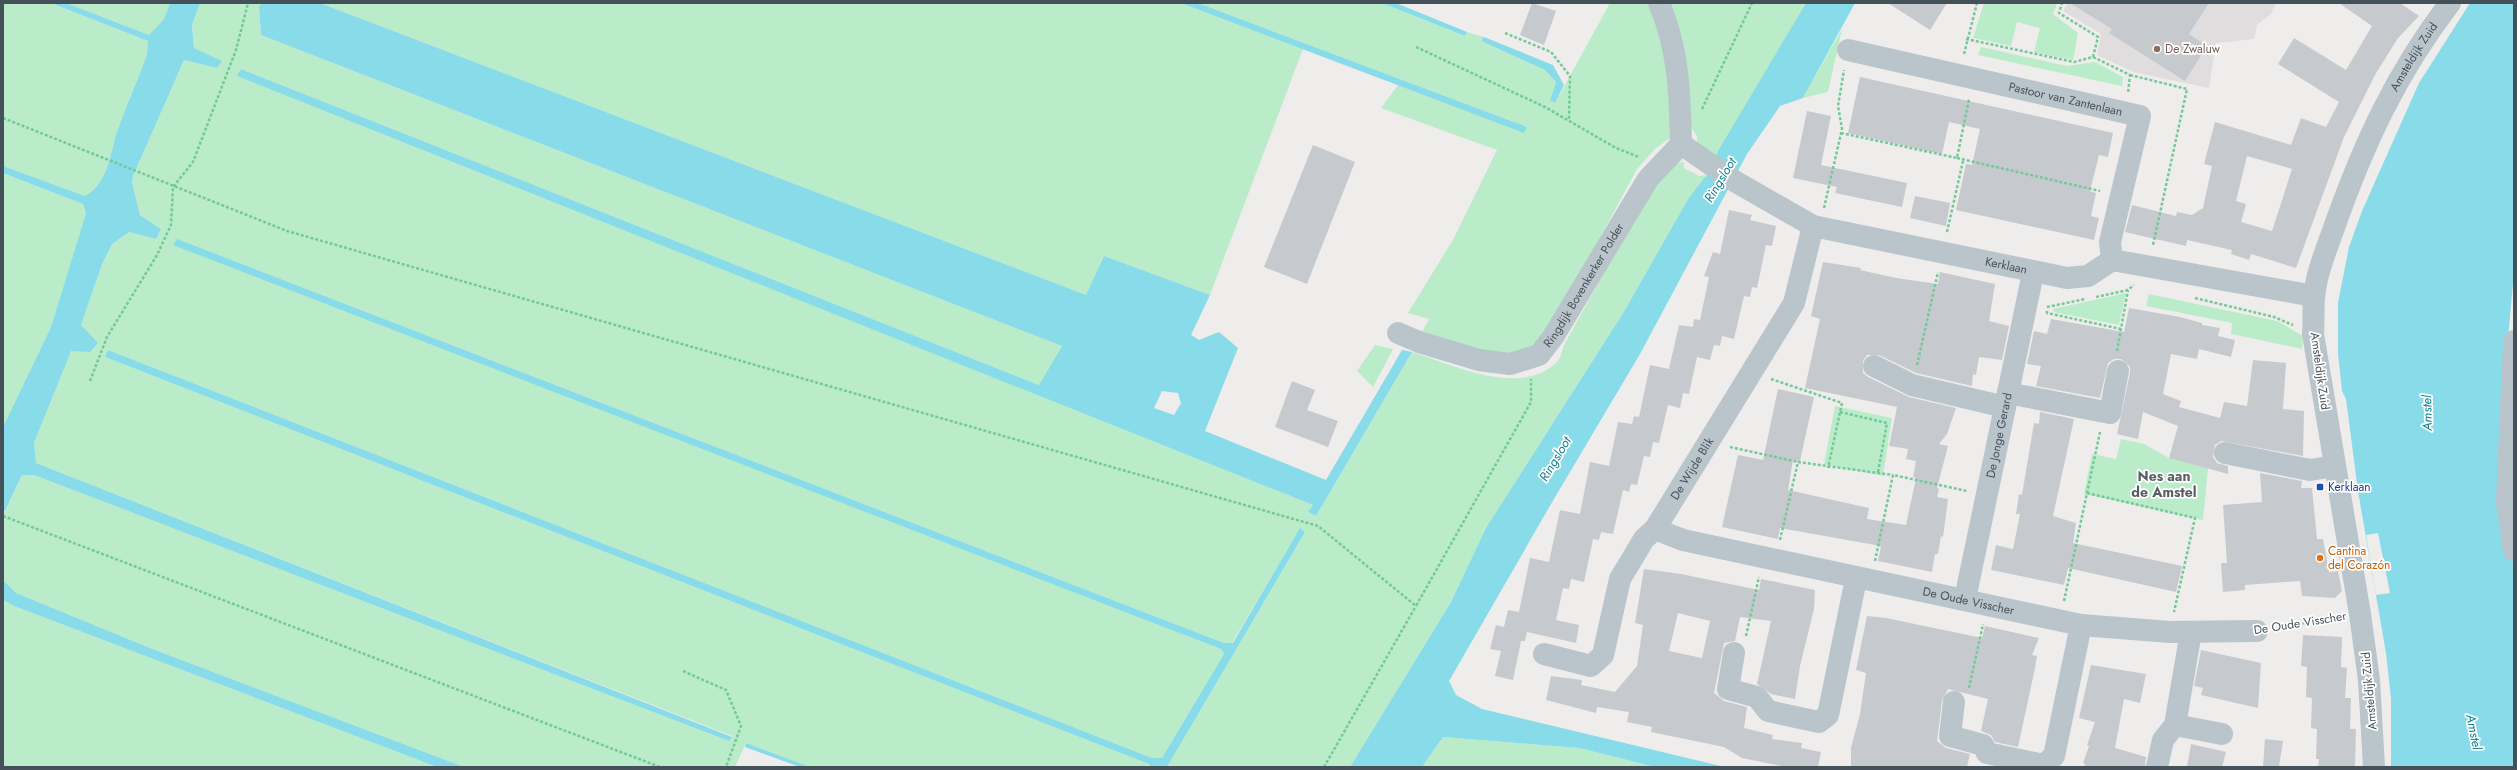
<svg xmlns="http://www.w3.org/2000/svg" width="2517" height="770" font-family="Jost,sans-serif">
	<style>
		.education { fill: #e0ddde }
		.green { fill: #baecca }
		.water { fill: #88dbe8; fill-rule: evenodd }
		.pier { fill: #efecec }
		.building { fill: #c6cacf; fill-rule: evenodd }
		.lines { fill: none; stroke-linecap: round; stroke-linejoin: round }
		.path { stroke: #74c999; stroke-width: 2.5; stroke-dasharray: 3 2; stroke-linecap: butt }
		.minor { stroke: #bac5cb; stroke-width: 22 }
		.education-dot { fill: #8d6e63; stroke: #fff; stroke-width: 1.5 }
		.transit-dot { fill: #1a4fb4; stroke: #fff; stroke-width: 1.5 }
		.food-dot { fill: #e8710a; stroke: #fff; stroke-width: 1.5 }
		.labels { text-anchor: middle; dominant-baseline: central; stroke-width: 3.5; stroke-linejoin: round; paint-order: stroke }
		.education-label { font-size: 12px; fill: #785e54; stroke: #fff; text-anchor: start }
		.street-label { font-size: 12px; fill: #455159; stroke: #fff }
		.transit-label { font-size: 12px; fill: #164399; stroke: #fff; text-anchor: start }
		.food-label { font-size: 12px; fill: #c56008; stroke: #fff; text-anchor: start }
		.water-label { font-size: 13px; font-style: italic; fill: #108092; stroke: #fff }
		.quarter-label { font-size: 14px; font-weight: bold; fill: #595d61; stroke: #fff }
	</style>
	<rect width="100%" height="100%" fill="#efecec"/>
	<!-- education -->
	<path class="education" d="M2068,3H2276L2271,14L2257,25L2254,39L2216,43L2209,88L2133,72L2097,55L2101,34L2063,11Z"/>
	<!-- green -->
	<path class="green" d="M3,3H51L148,41L147,55C137,81 125,108 116,135C110,156 107,184 85,196L3,166Z
		M66,3H170L164,19L149,35Z
		M200,3H263L259,6L261,35L1062,346L1039,385L241,69L238,76L1313,505L1308,512L1316,516L1412,352C1454,365 1520,398 1557,362C1561,358 1562,350 1564,345L1657,177L1670,163L1684,162V168L1699,176L1710,174L1704,178L1688,199L1625,310L1486,528L1451,602L1350,767H1167L1305,532L1300,529L1232,643H1224L177,239L1221,649L1224,654L1162,758H1152L108,350L105,357L1149,764L1151,767H810L746,743L735,767H464L150,648L16,593L3,580V516L22,475H34L729,741L732,736L36,463L34,443L71,350L90,352L81,325L102,264L112,244L129,232L156,239L161,229L140,215L132,183L133,176L184,60L217,68L221,61L194,48L192,25Z
		M320,3H1181L1303,49L1210,295L1104,256L1086,295Z
		M1198,3H1382L1465,36L1467,32L1484,37L1481,41L1545,70L1556,82L1550,100L1555,103L1610,3H1806L1715,159L1697,142V136L1689,124L1655,149L1637,169L1553,325L1528,350L1495,358L1421,334L1429,319L1408,313L1454,238L1497,150L1381,108L1398,85L1523,132L1527,127Z
		M1984,3H2057L2053,14L2078,33L2073,60L2034,52L2040,28L2017,22L2011,46L1973,38Z
		M1842,29L1828,92L1803,98Z
		M1981,47L2067,66L2095,62L2123,77L2122,86L1978,55Z
		M3,173L83,204L86,213L51,327L3,427Z
		M2126,293L2119,325L2054,312L2053,309Z
		M2149,294L2277,321L2303,336L2302,349L2231,334L2232,323L2146,306Z
		M1375,345L1393,349L1373,387L1357,371Z
		M1835,406L1892,418L1883,476L1824,464Z
		M2121,439L2144,444L2169,458L2208,468L2203,520L2084,494L2092,454L2116,459Z
		M3,600L14,606L437,767H3Z
		M1443,737L1579,748L1655,767H1422Z"/>
	<!-- water -->
	<path class="water" d="M51,3H66L149,35L164,19L170,3H200L192,25L194,48L222,61L217,68L184,60L133,176L132,183L140,215L161,229L156,239L129,232L112,244L102,264L81,325L98,343L90,352L71,351L34,443L36,463L732,737L729,741L34,475H22L5,511H3V427L51,327L86,213L83,204L3,173V166L85,196C107,184 110,156 116,135C125,108 137,82 147,55L148,41Z
		M263,3H320L1086,295L1104,256L1210,295L1191,335L1199,340L1219,332L1238,348L1205,431L1326,480L1402,350L1412,352L1316,516L1308,512L1313,505L237,76L241,69L1039,385L1062,346L261,35L259,6ZM1162,391L1178,393L1181,403L1174,415L1154,408Z
		M1181,3H1198L1527,127L1524,133Z
		M1382,3H1396L1467,32L1465,36Z
		M1806,3H1855L1803,98L1780,106L1747,154L1640,354L1551,504L1449,681L1456,695L1482,709L1725,767H1655L1579,748L1443,737L1422,767H1350L1451,602L1486,528L1625,310L1688,199L1704,178L1710,174L1718,151Z
		M2470,3H2514V272L2504,382L2507,550L2514,564V767H2391V699L2386,653L2358,491L2346,399L2342,391L2338,354V303L2349,247L2362,211L2419,83Z
		M1484,37L1553,65L1564,85L1555,103L1550,100L1556,82L1545,70L1481,41Z
		M177,239L1224,643H1233L1300,528L1305,532L1167,767H1151L1149,764L105,357L108,350L1152,758H1162L1224,654L1221,649L173,245Z
		M3,580L16,593L150,648L464,767H437L14,606L3,600Z
		M746,743L810,767H800L745,747Z"/>
	<!-- pier -->
	<path class="pier" d="M2378,533L2390,593L2376,595L2366,535Z"/>
	<!-- building -->
	<path class="building" d="M1532,3L1556,11L1544,45L1520,35Z
		M1888,3H1947L1930,30Z
		M2070,3H2209L2189,34L2207,46L2185,81L2109,33L2112,29Z
		M2339,3H2400L2419,16L2398,38L2375,75L2344,137L2296,268L2251,254L2249,260L2231,254L2232,250L2187,240L2186,246L2125,232L2132,205L2176,216L2177,212L2192,215L2203,208L2212,166L2204,164L2215,122L2291,145L2301,118L2326,127L2339,102L2278,64L2294,38L2346,70L2372,26ZM2247,156L2292,169L2272,231L2241,222L2246,204L2236,201Z
		M1860,77L2113,133L2108,157L2099,155L2090,191L2096,193L2091,216L2099,218L2094,240L1956,210L1966,164L1972,165L1980,129L1949,122L1942,154L1848,133Z
		M1807,111L1831,116L1821,165L1907,183L1902,207L1835,193L1837,187L1793,178Z
		M1313,145L1355,162L1307,284L1264,267Z
		M1915,196L1950,203L1946,226L1910,218Z
		M1729,210L1752,215L1750,220L1776,226L1772,246L1766,245L1757,288L1752,287L1750,297L1744,296L1734,339L1722,336L1720,346L1714,345L1710,360L1697,357L1689,394L1683,393L1680,408L1668,405L1659,443L1653,442L1650,457L1644,456L1637,485L1631,484L1629,492L1623,490L1613,534L1601,532L1599,540L1593,539L1584,582L1571,579L1569,589L1563,588L1556,620L1579,625L1576,643L1527,632L1525,641H1521L1513,680L1495,676L1501,651L1490,649L1496,625L1504,627L1508,610L1519,612L1530,558L1549,562L1560,510L1580,514L1590,462L1609,466L1618,422L1632,424L1634,416L1639,417L1650,365L1669,369L1679,325L1693,327L1694,319L1700,320L1709,277L1704,276L1713,252L1720,254Z
		M1823,262L1861,268L1860,270L1896,278L1938,284L1940,272L1995,284L1989,321L2009,326L2002,360L1979,357L1976,375L1973,374L1972,386L1916,373L1879,355H1867L1863,361V373L1868,377L1909,397L1956,408L1947,434L1939,444L1948,446L1937,488L1939,489L1937,497L1948,499L1943,537L1941,536L1938,554H1935L1932,572L1878,561L1881,547L1875,545L1780,528L1778,539L1722,527L1738,455L1763,460L1778,389L1814,397L1800,461L1793,460L1788,490L1869,508L1867,519L1906,525L1916,478L1913,477L1916,461L1906,459L1908,449L1889,446L1897,407L1805,388L1820,319L1811,316Z
		M2129,308L2180,317L2202,323V325L2220,328L2218,336L2235,340L2231,357L2199,349L2197,359L2171,354L2163,394L2181,401L2179,407L2220,418L2224,402L2247,406L2253,360L2286,363L2283,409L2304,411L2303,456L2221,441L2215,445L2213,457L2217,463L2228,466V474L2169,458L2178,426L2143,412L2138,439L2117,434L2130,373V367L2121,359H2114L2108,363L2100,398L2036,386L2041,366L2027,364L2034,331L2047,334L2051,319L2124,332Z
		M1292,381L1315,390L1307,410L1338,421L1328,447L1275,427Z
		M2040,412L2074,419L2053,516L2076,523L2073,543L2182,566L2176,592L2068,568L2064,585L1991,570L1996,545L2013,549L2020,514H2016L2019,494L2022,495L2034,423L2039,424Z
		M2260,473L2302,481L2301,488H2312L2317,539H2323L2329,572L2338,571L2342,591L2335,598L2302,596L2300,581L2245,585V590L2223,592L2221,563H2227L2223,505L2262,502Z
		M1644,569L1681,574L1759,590L1761,579L1815,590L1814,609L1800,666L1795,699L1771,694L1757,684L1771,621L1740,617L1735,641L1724,643L1714,693L1724,701L1747,707L1744,728L1773,735L1772,739L1802,743L1801,748L1821,752L1818,767H1786L1742,758L1724,747L1651,732L1652,727L1627,722L1629,712L1597,707L1596,713L1546,700L1551,676L1582,680L1581,685L1615,692L1637,666L1643,625L1635,623ZM1678,613L1710,621L1702,658L1669,651Z
		M1867,616L1886,618L1982,638L1985,626L2039,638L2032,655L2037,656L2035,668L2018,747L1995,742L1991,735L1981,731L1988,699L1948,689L1942,701L1937,741L1946,748L1970,754L1967,767H1851V748L1860,714L1866,673L1856,670Z
		M2303,635L2342,637L2341,667L2347,668L2345,698H2351L2350,729H2356L2355,767H2318L2319,759H2316L2317,729L2311,728L2312,698L2306,697L2307,667L2301,666Z
		M2201,650L2261,663L2258,708L2201,695L2203,688L2194,686Z
		M2091,665L2146,674L2140,703L2124,699L2115,748L2146,757L2145,767H2084L2085,764L2083,763L2089,746L2087,745L2095,722L2079,718Z
		M2265,739L2283,741L2279,767H2263Z
		M2191,744L2226,752L2222,767H2187Z"/>
	<g class="lines">
		<!-- path -->
		<path class="path" d="M1505,33L1551,52L1570,76L1569,119
			M1966,39L2074,62L2093,57L2098,37L2059,13L2062,3
			M1416,47L1545,107L1616,148L1639,157
			M1964,54L1977,3
			M2093,57L2130,75L2128,93
			M2130,75L2187,89L2153,245
			M1702,109L1752,3
			M3,118L287,231L1318,526L1416,606L1531,402V379
			M1841,133L1957,158L1969,99
			M1957,158L2100,191
			M1824,208L1842,129L1838,106L1844,70
			M1947,232L1963,161
			M2096,297L2128,290L2134,285
			M2195,298L2274,317L2293,325
			M2047,307L2085,299
			M2047,311V313L2121,329
			M2117,351L2128,290
			M1917,365L1938,272
			M1771,379L1842,403L1828,468
			M90,381L107,337L157,255L171,225L173,187L193,162L236,50L248,3
			M1840,412L1887,423L1878,472
			M1730,447L1798,462
			M2087,493L2195,518L2174,612
			M3,516L660,767
			M1780,540L1798,462L1893,475
			M1875,561L1893,475L1967,491
			M2064,601L2100,432
			M2278,628L2340,617
			M1746,636L1759,577
			M683,671L726,690L741,726L726,767
			M1969,688L1983,624
			M1324,767L1416,606"/>
		<!-- minor -->
		<g class="minor">
			<path d="M1659,3C1679,50 1680,95 1681,144"/>
			<path id="s1" d="M1848,50L2140,116L2110,242L2112,260"/>
			<path id="s2" d="M1398,333L1419,342L1479,360L1510,364L1539,355L1553,337L1648,179L1681,144L1736,182L1813,226L2067,278L2088,276L2112,260L2314,296"/>
			<path d="M2514,341L2507,502L2514,550"/>
			<path d="M1874,366L1912,385L2005,407"/>
			<path d="M2008,393L2110,413L2118,371"/>
			<path d="M2225,453L2310,470L2334,466"/>
			<path id="s3" d="M1655,529L1683,540L2081,625L2170,632L2257,631"/>
			<path id="s4" d="M1965,599L2033,273"/>
			<path d="M1734,653L1728,689L1757,697L1768,711L1819,722L1828,715L1856,579"/>
			<path id="s5" d="M1544,654L1591,666L1603,655L1620,579L1644,539L1655,529L1794,303L1813,226"/>
			<path d="M1954,702L1950,736L1983,745L1987,753L2044,765L2054,756L2081,625"/>
			<path d="M2175,725L2222,734"/>
			<path d="M2157,767L2163,740L2175,725L2191,632"/>
			<path id="s6" d="M2374,767L2369,680L2360,614L2313,334C2314,322 2313,310 2314,298C2316,273 2327,248 2335,225C2364,143 2397,72 2450,3"/>
		</g>
	</g>
	<!-- markers -->
	<circle class="education-dot" cx="2157" cy="49" r="4"/>
	<rect class="transit-dot" x="2316" y="483" width="8" height="8" rx="2"/>
	<circle class="food-dot" cx="2320" cy="558" r="4"/>
	<g class="labels">
		<!-- education labels -->
		<g class="education-label">
			<text x="2165" y="49">De Zwaluw</text>
		</g>
		<!-- street labels -->
		<g class="street-label">
			<text stroke="none"><textPath href="#s6" startOffset="736">Amsteldijk Zuid</textPath></text>
			<text stroke="none"><textPath href="#s1" startOffset="223">Pastoor van Zantenlaan</textPath></text>
			<text stroke="none"><textPath href="#s2" startOffset="755">Kerklaan</textPath></text>
			<text stroke="none"><textPath href="#s2" startOffset="230">Ringdijk Bovenkerker Polder</textPath></text>
			<text transform="translate(2320 371) rotate(82)">Amsteldijk Zuid</text>
			<text stroke="none"><textPath href="#s4" startOffset="167">De Jonge Gerard</textPath></text>
			<text stroke="none"><textPath href="#s5" startOffset="275">De Wijde Blik</textPath></text>
			<text stroke="none"><textPath href="#s3" startOffset="322">De Oude Visscher</textPath></text>
			<text transform="translate(2300 623) rotate(-9)">De Oude Visscher</text>
			<text transform="translate(2369 691) rotate(-95)">Amsteldijk Zuid</text>
		</g>
		<!-- transit labels -->
		<g class="transit-label">
			<text x="2328" y="487">Kerklaan</text>
		</g>
		<!-- food labels -->
		<g class="food-label">
			<text x="2328" y="551">Cantina<tspan x="2328" dy="14">del Corazón</tspan></text>
		</g>
		<!-- water labels -->
		<g class="water-label">
			<text transform="translate(1720 180) rotate(-59)">Ringsloot</text>
			<text transform="translate(2427 413) rotate(-91)">Amstel</text>
			<text transform="translate(1555 459) rotate(-59)">Ringsloot</text>
			<text transform="translate(2474 732) rotate(79)">Amstel</text>
		</g>
		<!-- quarter labels -->
		<g class="quarter-label">
			<text x="2164" y="476">Nes aan<tspan x="2164" dy="16">de Amstel</tspan></text>
		</g>
	</g>
	<!-- border -->
	<rect width="2517" height="770" fill="none" stroke="#455159" stroke-width="8"/>
</svg>
